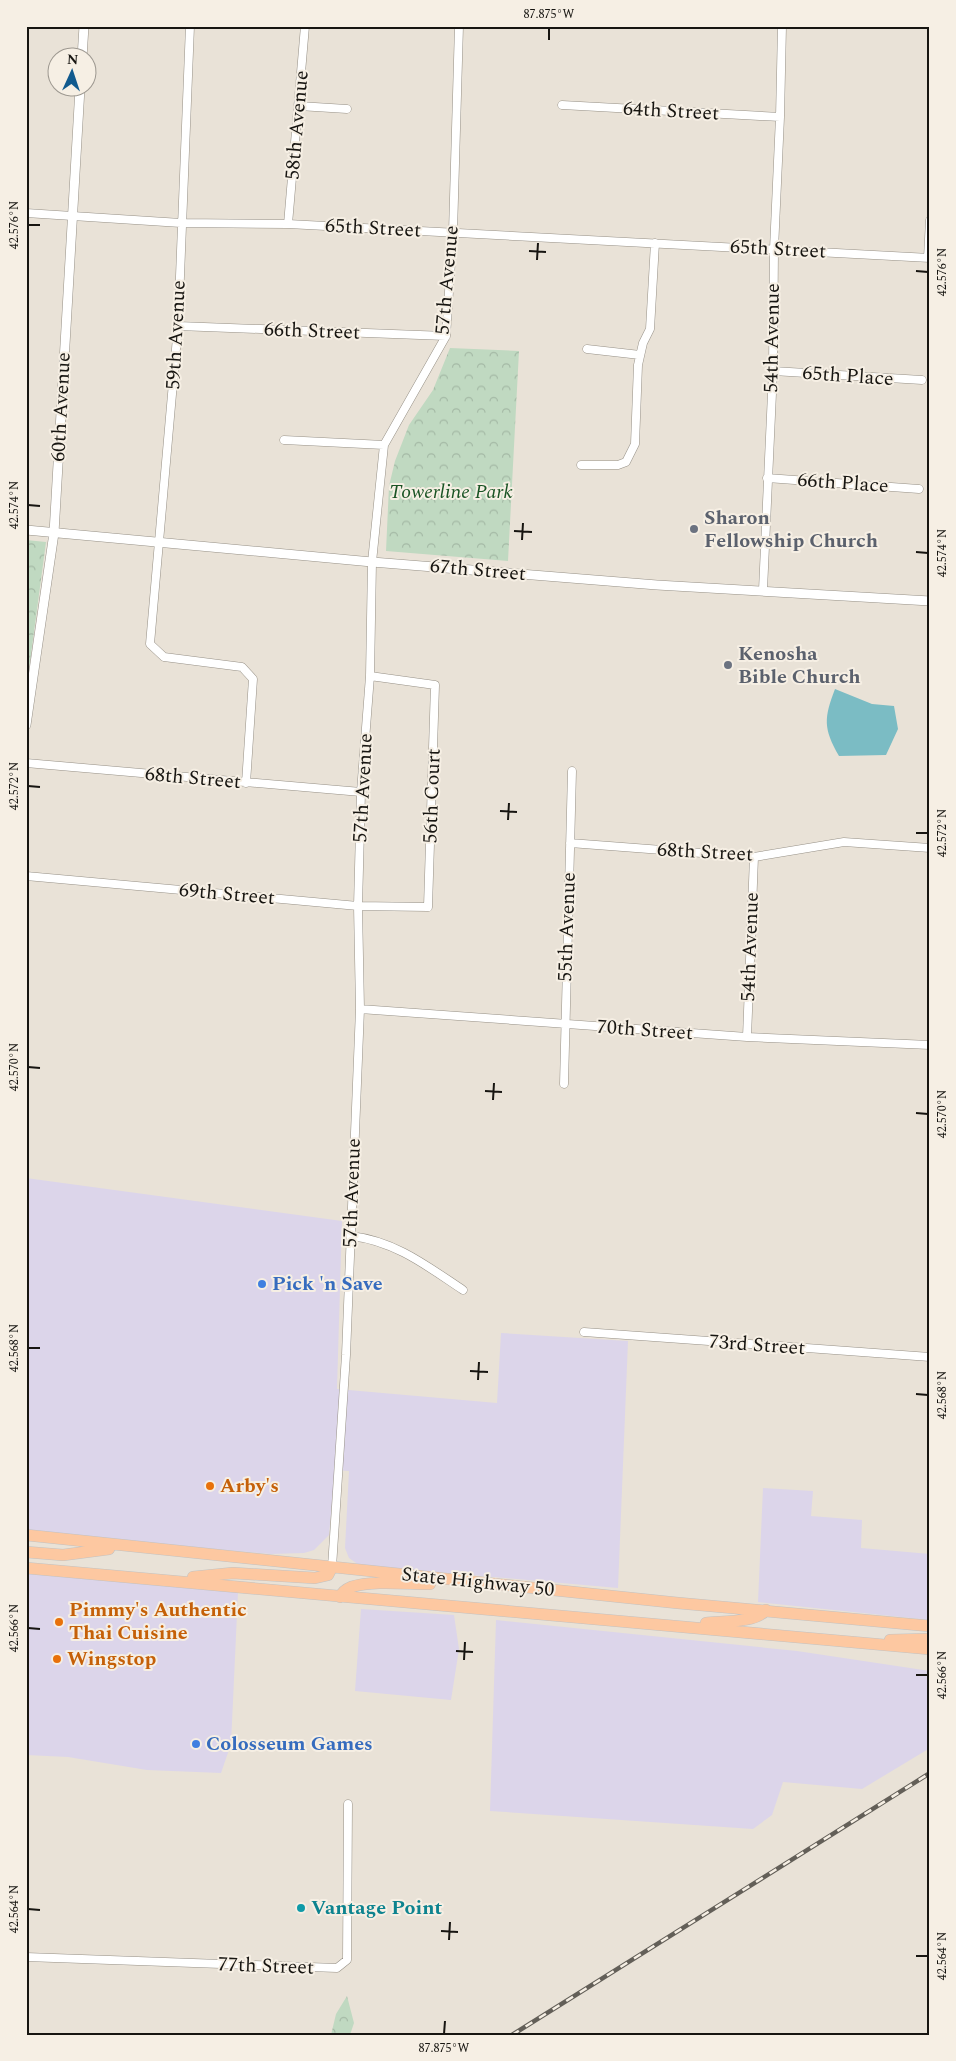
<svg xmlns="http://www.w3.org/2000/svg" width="956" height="2061" font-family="Spectral,serif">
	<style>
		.commercial { fill: #dcd5ea }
		.forest { fill: url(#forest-crowns) }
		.water { fill: #7bbcc4 }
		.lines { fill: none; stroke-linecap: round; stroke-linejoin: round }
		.minor-casing { stroke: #969086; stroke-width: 9 }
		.tertiary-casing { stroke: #969086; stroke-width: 10 }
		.primary-casing { stroke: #c3c2c1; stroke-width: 12 }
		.minor { stroke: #fff; stroke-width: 8 }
		.tertiary { stroke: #fff; stroke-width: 9 }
		.primary { stroke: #fdc8a1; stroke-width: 11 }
		.rail-casing { stroke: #635f58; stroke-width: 4.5 }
		.rail { stroke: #f6efe4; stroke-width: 2.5; stroke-dasharray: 8; stroke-linecap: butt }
		.ticks { fill: none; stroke: #171511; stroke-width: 2 }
		.worship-dot { fill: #6b7280; stroke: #f6efe4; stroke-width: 2 }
		.shop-dot { fill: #3f7fe0; stroke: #f6efe4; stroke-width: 2 }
		.food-dot { fill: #e8710a; stroke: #f6efe4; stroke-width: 2 }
		.culture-dot { fill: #0f9aa8; stroke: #f6efe4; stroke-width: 2 }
		.labels { text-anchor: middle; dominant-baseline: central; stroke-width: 4; stroke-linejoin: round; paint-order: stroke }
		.street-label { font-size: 20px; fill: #171511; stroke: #f6efe4 }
		.park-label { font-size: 20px; font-style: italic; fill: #1a5424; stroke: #f6efe4 }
		.worship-label { font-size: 20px; font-weight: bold; fill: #5b616d; stroke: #f6efe4; text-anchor: start }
		.shop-label { font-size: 20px; font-weight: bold; fill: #366cbe; stroke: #f6efe4; text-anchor: start }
		.food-label { font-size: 20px; font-weight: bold; fill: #c56008; stroke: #f6efe4; text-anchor: start }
		.culture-label { font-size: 20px; font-weight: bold; fill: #0d838f; stroke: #f6efe4; text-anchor: start }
		.neatline { fill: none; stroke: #171511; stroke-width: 2 }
		.ticks-label { font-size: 12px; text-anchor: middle; fill: #171511 }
	</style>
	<defs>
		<pattern id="forest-crowns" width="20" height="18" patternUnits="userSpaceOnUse" patternTransform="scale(1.25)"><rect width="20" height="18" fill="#c0d9c1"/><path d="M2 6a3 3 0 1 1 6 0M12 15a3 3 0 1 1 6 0" fill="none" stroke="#a4b9a5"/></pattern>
	</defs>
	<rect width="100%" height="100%" fill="#e9e2d7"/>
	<!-- commercial -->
	<path class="commercial" d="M26,1178L342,1221L337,1389L497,1403L501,1333L628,1341L618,1588L359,1565L349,1558L345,1548L349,1471L335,1470L329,1535L314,1550L304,1553L271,1554L26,1532Z
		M763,1488L813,1491L811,1516L862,1520L861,1548L930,1554V1620L758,1602Z
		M26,1573L238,1592L231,1744L221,1773L147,1770L68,1757L26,1755Z
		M361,1609L454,1615L459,1649L451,1700L355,1691Z
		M496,1620L797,1651L930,1671V1748L862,1789L783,1782L772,1815L753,1829L490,1811Z"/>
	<!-- forest -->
	<path class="forest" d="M450,348L519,351L508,561L386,551L389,486L395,461L409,425L433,390Z
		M26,540L46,542L26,692Z
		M347,1996L354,2023L350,2035H331L336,2014Z"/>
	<!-- water -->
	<path class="water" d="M835,689L872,704L894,706L898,729L886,755L839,756C823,728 824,718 835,689Z"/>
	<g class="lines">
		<!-- minor casing -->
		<g class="minor-casing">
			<path id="minor" d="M190,26L178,326L150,644L164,657L242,667L253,679L246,783
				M562,105L780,117
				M299,106L347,109
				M26,213L181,223L288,224L930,258
				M288,224L305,26
				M928,258L930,220
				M178,326L446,336
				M587,349L640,355
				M773,371L922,380
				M284,440L384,445
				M581,465H618L626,462L635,444L638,365L643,343L650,329L655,243
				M767,478L919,489
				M763,590L773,371L774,249L780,117L782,26
				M26,763L361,792
				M570,843L754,857L844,842L930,848
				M26,876L358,906L428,907L435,685L370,676
				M360,1009L747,1037L930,1045
				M747,1037L754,857
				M564,1084L572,771
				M351,1236C395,1241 427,1266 463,1290
				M584,1332L930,1357
				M332,1567L346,1355L360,1009L358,906L361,792L370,676L372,562L384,445L446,336L453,232L459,26
				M26,1957L337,1968L347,1960L348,1804"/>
		</g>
		<!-- tertiary casing -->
		<g class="tertiary-casing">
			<path id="tertiary" d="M82,58L84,26
				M26,530L372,562L657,585L930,601
				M26,725L54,533L80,88"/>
		</g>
		<!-- primary casing -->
		<g class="primary-casing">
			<path id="primary" d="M26,1535L678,1603L930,1626
				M26,1552L63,1555L109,1549
				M26,1568L930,1649
				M193,1577L233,1573L315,1578L328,1575L332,1567
				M340,1597C342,1592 346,1589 351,1587C373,1580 407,1584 430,1584
				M706,1623C722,1621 756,1623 766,1610
				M890,1640L930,1639"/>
		</g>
		<!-- minor -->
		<use href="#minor" class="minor"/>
		<!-- tertiary -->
		<use href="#tertiary" class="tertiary"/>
		<!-- primary -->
		<use href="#primary" class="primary"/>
		<!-- rail casing -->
		<g class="rail-casing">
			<path id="rail" d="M512,2035L930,1773"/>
		</g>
		<!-- rail -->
		<use href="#rail" class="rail"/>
	</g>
	<!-- ticks -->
	<path class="ticks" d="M549,40V28M28,225H40M529,251L546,252M537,260L538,243M916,271L928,272M28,505L40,506M514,531L532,532M522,540L523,523M916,552L928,553M28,786L40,787M500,811L517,812M508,820L509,803M916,833H928M28,1067L40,1068M485,1091L502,1092M493,1100L494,1083M916,1113L928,1114M28,1348H40M470,1371L488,1372M478,1380L479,1362M916,1394L928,1395M28,1628L40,1629M456,1651L473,1652M464,1660L465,1642M916,1675H928M28,1909L40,1910M441,1931L458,1932M449,1940L450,1922M916,1956H928M444,2034L445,2021"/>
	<!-- markers -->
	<g class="worship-dot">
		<circle cx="694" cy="529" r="5"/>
		<circle cx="728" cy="665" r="5"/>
	</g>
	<g class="shop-dot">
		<circle cx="262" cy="1284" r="5"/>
		<circle cx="196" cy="1744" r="5"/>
	</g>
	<g class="food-dot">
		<circle cx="210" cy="1486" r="5"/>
		<circle cx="59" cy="1622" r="5"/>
		<circle cx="57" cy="1659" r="5"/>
	</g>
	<circle class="culture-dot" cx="301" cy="1908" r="5"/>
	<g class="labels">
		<!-- street labels -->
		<g class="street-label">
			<text transform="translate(671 111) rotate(3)">64th Street</text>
			<text transform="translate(297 125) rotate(-85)">58th Avenue</text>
			<text transform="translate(373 228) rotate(3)">65th Street</text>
			<text transform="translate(778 249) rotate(3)">65th Street</text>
			<text transform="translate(447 280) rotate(-85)">57th Avenue</text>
			<text transform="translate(312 331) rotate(2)">66th Street</text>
			<text transform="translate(176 335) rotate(-87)">59th Avenue</text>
			<text transform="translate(772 338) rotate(-89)">54th Avenue</text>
			<text transform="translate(848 376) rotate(4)">65th Place</text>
			<text transform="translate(61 407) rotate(-87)">60th Avenue</text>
			<text transform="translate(843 483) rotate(4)">66th Place</text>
			<text transform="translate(478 570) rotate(5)">67th Street</text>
			<text transform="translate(193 778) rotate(5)">68th Street</text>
			<text transform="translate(363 788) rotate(-87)">57th Avenue</text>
			<text transform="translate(432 796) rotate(-88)">56th Court</text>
			<text transform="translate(705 852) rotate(3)">68th Street</text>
			<text transform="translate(227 894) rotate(5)">69th Street</text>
			<text transform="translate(567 927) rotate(-88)">55th Avenue</text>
			<text transform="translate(750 947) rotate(-88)">54th Avenue</text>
			<text transform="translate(645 1030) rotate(4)">70th Street</text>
			<text transform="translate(352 1193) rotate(-88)">57th Avenue</text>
			<text transform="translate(757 1345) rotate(4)">73rd Street</text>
			<text transform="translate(478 1582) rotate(6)">State Highway 50</text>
			<text transform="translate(266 1966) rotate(2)">77th Street</text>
		</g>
		<!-- park labels -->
		<g class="park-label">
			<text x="451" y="492">Towerline Park</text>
		</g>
		<!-- worship labels -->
		<g class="worship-label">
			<text x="704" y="518">Sharon<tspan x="704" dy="23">Fellowship Church</tspan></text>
			<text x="738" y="654">Kenosha<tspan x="738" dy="23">Bible Church</tspan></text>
		</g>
		<!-- shop labels -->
		<g class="shop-label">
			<text x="272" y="1284">Pick 'n Save</text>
			<text x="206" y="1744">Colosseum Games</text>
		</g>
		<!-- food labels -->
		<g class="food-label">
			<text x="220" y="1486">Arby's</text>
			<text x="69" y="1610">Pimmy's Authentic<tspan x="69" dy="23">Thai Cuisine</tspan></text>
			<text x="67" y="1659">Wingstop</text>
		</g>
		<!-- culture labels -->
		<g class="culture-label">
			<text x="311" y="1908">Vantage Point</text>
		</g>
	</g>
	<!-- border -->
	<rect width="956" height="2061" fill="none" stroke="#f6efe4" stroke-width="55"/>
	<!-- north arrow -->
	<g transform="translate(72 72) rotate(3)"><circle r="24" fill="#f6efe4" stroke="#9d9890"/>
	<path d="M0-4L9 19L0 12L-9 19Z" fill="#115a8e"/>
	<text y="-8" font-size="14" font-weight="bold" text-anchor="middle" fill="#171511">N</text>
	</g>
	<rect x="28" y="28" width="900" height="2006" class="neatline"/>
	<g class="ticks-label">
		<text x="549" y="18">87.875°W</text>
		<text transform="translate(14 225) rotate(-90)" y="4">42.576°N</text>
		<text transform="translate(942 272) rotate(-90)" y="4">42.576°N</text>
		<text transform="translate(14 505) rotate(-90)" y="4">42.574°N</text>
		<text transform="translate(942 553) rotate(-90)" y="4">42.574°N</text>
		<text transform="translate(14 786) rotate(-90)" y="4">42.572°N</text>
		<text transform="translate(942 833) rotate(-90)" y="4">42.572°N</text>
		<text transform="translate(14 1067) rotate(-90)" y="4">42.570°N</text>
		<text transform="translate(942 1114) rotate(-90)" y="4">42.570°N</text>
		<text transform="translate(14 1348) rotate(-90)" y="4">42.568°N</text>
		<text transform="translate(942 1395) rotate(-90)" y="4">42.568°N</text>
		<text transform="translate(14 1628) rotate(-90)" y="4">42.566°N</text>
		<text transform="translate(942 1675) rotate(-90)" y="4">42.566°N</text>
		<text transform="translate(14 1909) rotate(-90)" y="4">42.564°N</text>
		<text transform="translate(942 1956) rotate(-90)" y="4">42.564°N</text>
		<text x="444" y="2052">87.875°W</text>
	</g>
</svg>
